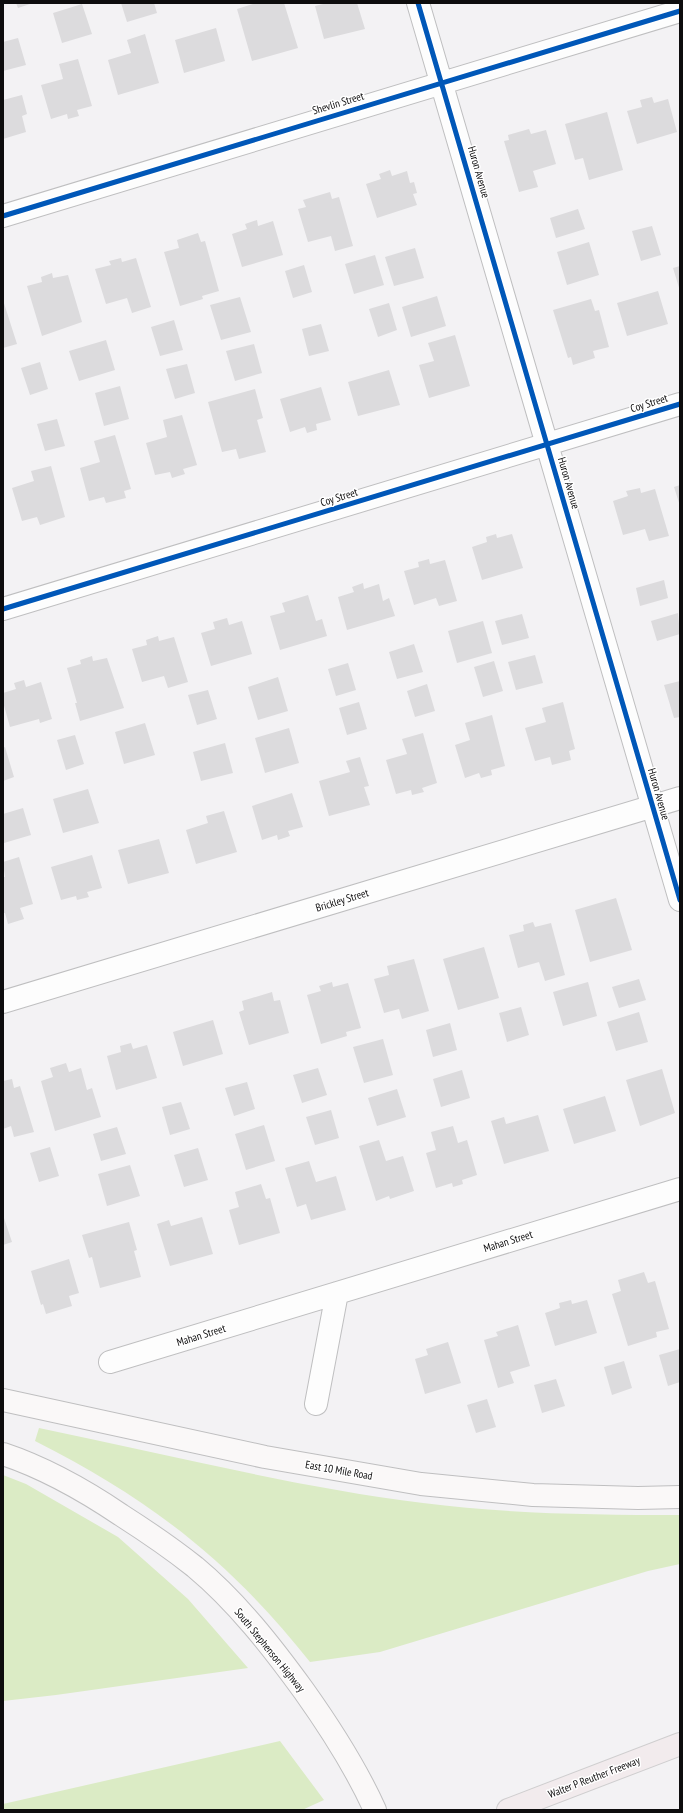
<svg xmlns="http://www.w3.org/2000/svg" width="683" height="1813" font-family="'PT Sans Narrow',sans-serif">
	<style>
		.green { fill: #dbebc5 }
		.building { fill: #dcdbdd }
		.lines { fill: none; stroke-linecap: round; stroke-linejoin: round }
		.minor-casing { stroke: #bfbfc0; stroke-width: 24 }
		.secondary-casing { stroke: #bfbfc0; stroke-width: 24 }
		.motorway-casing { stroke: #cfcecf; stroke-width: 24 }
		.minor { stroke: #fdfdfd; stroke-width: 22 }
		.secondary { stroke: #faf8f8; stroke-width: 22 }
		.motorway { stroke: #f2ebed; stroke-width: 22 }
		.cycleway-casing { stroke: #fff; stroke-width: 8 }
		.cycleway { stroke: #0057b8; stroke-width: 5 }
		.labels { text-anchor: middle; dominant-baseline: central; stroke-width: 3; stroke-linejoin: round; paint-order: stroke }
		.street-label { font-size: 11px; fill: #0d0c0d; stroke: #fff }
	</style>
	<rect width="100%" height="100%" fill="#f3f2f4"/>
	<!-- green -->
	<path class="green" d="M39,1428C166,1454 294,1487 423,1503C508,1514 594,1515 680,1515V1564L648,1571L380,1652L310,1662C230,1561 150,1499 35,1441Z
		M3,1475L26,1484L118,1537L188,1599L248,1668L56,1695L3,1701Z
		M280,1741L324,1800L302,1810H3V1804Z"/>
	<!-- building -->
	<path class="building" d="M16,3H33L18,8Z
		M121,3H154L157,13L127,22Z
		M256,3H284L298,48L252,61L237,9Z
		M327,3H357L365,29L324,39L315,6Z
		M82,4L92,34L62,43L53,13Z
		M216,28L225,61L184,73L175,40Z
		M145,34L159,83L118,95L108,60L131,53L127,40Z
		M18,38L26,65L3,71V42Z
		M78,59L92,106L77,110L79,116L68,119L67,114L51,119L41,85L63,79L59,64Z
		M22,95L27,114L22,116L26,132L3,139V100Z
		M652,97L654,103L668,99L677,132L637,144L627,111L642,107L640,100Z
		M607,112L623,170L589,180L583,158L575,160L565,124Z
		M529,129L531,134L546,130L556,164L533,171L538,187L519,192L504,141L509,140L508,135Z
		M390,170L392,176L407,171L410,183L414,182L417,193L413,194L417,205L377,218L366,184L381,179L379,174Z
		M330,192L332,199L339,197L353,246L335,251L331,236L308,242L298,209L306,207L303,200Z
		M578,209L585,229L556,238L550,218Z
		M257,220L258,226L273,221L283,255L242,267L232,234L247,229L245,224Z
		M652,226L661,255L641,261L632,231Z
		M198,233L201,242L205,241L219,291L202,296L203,299L180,306L164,252L179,248L177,240Z
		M589,242L599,275L567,285L557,252Z
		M415,248L424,278L394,286L385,257Z
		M375,255L384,285L354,294L345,264Z
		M121,258L122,262L136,258L151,307L132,313L127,298L106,304L95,269L111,265L109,261Z
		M304,265L312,292L293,298L285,271Z
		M680,266V291L673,268Z
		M52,273L53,278L68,275L82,322L42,336L27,286L42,282L41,277Z
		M658,291L668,324L627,336L617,303Z
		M437,296L446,326L411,337L402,307Z
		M240,297L251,332L221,340L210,305Z
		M591,299L595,311L599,310L609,347L593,351L595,358L573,365L571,357L568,358L553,310Z
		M3,300L17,344L3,348Z
		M389,303L397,330L378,337L369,309Z
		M174,320L183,350L160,356L151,327Z
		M321,324L329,351L309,356L302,329Z
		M455,335L470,386L429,398L419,365L434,361L428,343Z
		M106,340L115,370L79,381L69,351Z
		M254,344L262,373L235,381L226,351Z
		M40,362L48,389L30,395L21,368Z
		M187,364L195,393L175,399L166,369Z
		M389,370L400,405L358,416L348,382Z
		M120,386L129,419L104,426L95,393Z
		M321,387L331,420L316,424L317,430L307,433L305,427L290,432L280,399Z
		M255,389L263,418L257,420L266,452L239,459L236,449L222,452L208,402Z
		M182,415L197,465L183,469L185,474L172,478L170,472L155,475L146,443L167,437L163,420Z
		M57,419L65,446L45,451L37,424Z
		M115,435L131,489L124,491L126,498L106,503L104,497L89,501L80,468L100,462L94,441Z
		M51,466L65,517L40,525L37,517L22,521L12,488L34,481L31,471Z
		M680,485V506L674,487Z
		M640,488L641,493L655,489L669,536L649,541L645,529L623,535L613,501L628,496L626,491Z
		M496,534L497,538L512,534L523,568L482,580L472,547L487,542L486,537Z
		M429,559L430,564L445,560L457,601L439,606L436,598L414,605L404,571L419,567L418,562Z
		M664,580L668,598L640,606L636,588Z
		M363,583L364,589L379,584L383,601L389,598L395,616L347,630L338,597L354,592L352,587Z
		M308,595L316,621L322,619L327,636L280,650L270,616L285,612L282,603Z
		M678,613L680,634L657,641L651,621Z
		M522,614L529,638L502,645L495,621Z
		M227,618L229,625L242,621L252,654L211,666L201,633L215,629L213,622Z
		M483,621L492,653L457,663L448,631Z
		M158,636L159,641L174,637L188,682L168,688L164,676L142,682L132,649L147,645L146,640Z
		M414,644L423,672L397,679L389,652Z
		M535,655L543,683L516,690L508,662Z
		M92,656L93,661L107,658L124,708L80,721L75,703H77L67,668L81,664L80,660Z
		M494,661L503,691L483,697L474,667Z
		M348,663L356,690L336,696L328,669Z
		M278,677L288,711L258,720L248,687Z
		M24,680L26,687L41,682L52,719L40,723L39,719L10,727L3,702V693L16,689L14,683Z
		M680,681V717L674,718L664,685Z
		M427,684L435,711L415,717L407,691Z
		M208,690L217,719L197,725L188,695Z
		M359,702L367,729L347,735L339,708Z
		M563,702L575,749L569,751L571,760L552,765L550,757L535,761L525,728L546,722L542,708Z
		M492,715L505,766L491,770L492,775L481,778L479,773L465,778L455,745L470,740L465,723Z
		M145,723L155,755L124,764L115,732Z
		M289,728L299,763L265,773L255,738Z
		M423,733L437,783L422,788L424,792L412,795L411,790L396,794L386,760L407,754L402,739Z
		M75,735L84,764L66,770L57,740Z
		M225,743L233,773L201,781L193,752Z
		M5,747L14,777L3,781V748Z
		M360,757L369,786L364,787L370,805L329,816L319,781L350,772L346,761Z
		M88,789L99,823L63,833L53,799Z
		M292,793L303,827L288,831L290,836L278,840L277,835L262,840L252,806Z
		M23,808L31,835L4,843L3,814Z
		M224,811L237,852L196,864L186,830L208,823L206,816Z
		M159,839L169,873L128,884L118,850Z
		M92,855L102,888L87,892L89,897L77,900L76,896L61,900L51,867Z
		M19,857L33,904L20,908L24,919L8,924L5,913H3V877H5L3,862Z
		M616,898L632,950L590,962L575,910Z
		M533,922L535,927L551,923L565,975L545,981L539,962L518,968L509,935L524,931L523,925Z
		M484,947L499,998L458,1010L443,959Z
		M414,959L429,1011L402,1019L399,1009L384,1013L374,979L389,975L387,966Z
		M639,979L646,1000L619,1008L612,987Z
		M332,982L333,987L348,983L361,1028L346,1032L347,1036L321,1044L307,995L321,991L319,986Z
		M588,982L597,1016L563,1026L553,992Z
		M272,992L274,1001L280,1000L289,1033L249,1045L239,1012L244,1010L242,1001Z
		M521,1007L529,1035L507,1042L499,1013Z
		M639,1012L648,1042L616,1051L607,1022Z
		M213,1020L223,1054L183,1066L173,1032Z
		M450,1023L457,1050L433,1057L426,1030Z
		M383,1039L393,1075L364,1083L353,1047Z
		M131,1043L133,1049L147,1045L157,1078L116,1090L107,1056L121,1052L120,1046Z
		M66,1063L69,1072L81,1068L87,1090L92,1088L101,1117L55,1131L41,1081L53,1077L50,1068Z
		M318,1068L327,1095L302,1103L293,1075Z
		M662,1069L675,1113L640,1126L626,1080Z
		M462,1070L470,1098L441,1107L433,1079Z
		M12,1079L14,1088L20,1086L34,1132L14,1137L11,1126L3,1129V1081Z
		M247,1082L255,1109L234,1116L225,1088Z
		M397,1089L406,1117L377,1126L368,1098Z
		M605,1096L616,1131L574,1144L563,1109Z
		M181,1102L190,1129L170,1135L162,1107Z
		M331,1110L339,1138L315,1145L306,1117Z
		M538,1115L549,1151L504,1164L491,1121L504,1117L506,1124Z
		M264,1125L275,1161L246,1170L235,1134Z
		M453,1126L458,1143L467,1140L477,1175L462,1180L463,1184L453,1187L452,1183L436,1188L426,1153L436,1150L431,1132Z
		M117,1127L126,1154L101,1161L93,1134Z
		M379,1140L386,1161L403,1156L414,1191L390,1199L389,1196L376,1201L359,1146Z
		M50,1147L59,1176L39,1182L30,1153Z
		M198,1148L208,1180L184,1187L174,1155Z
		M309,1161L316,1182L336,1176L346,1210L311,1220L306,1204L297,1207L285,1168Z
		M130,1165L140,1196L107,1206L98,1174Z
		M261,1184L266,1199L270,1198L280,1233L239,1245L229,1210L239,1207L235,1192Z
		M3,1215L12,1242L3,1245Z
		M202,1217L213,1254L170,1266L157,1224L169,1220L171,1226Z
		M129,1222L137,1250L134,1251L141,1277L100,1288L92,1257L89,1258L82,1235Z
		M69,1259L79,1293L69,1296L72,1306L46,1314L43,1304L41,1305L31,1271Z
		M644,1272L648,1283L655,1281L669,1329L656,1332L657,1337L628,1346L612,1294L621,1291L618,1280Z
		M571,1300L572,1304L587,1300L597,1333L555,1346L545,1313L560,1308L559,1303Z
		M518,1325L530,1366L510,1372L514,1383L498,1388L484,1340L498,1336L496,1332Z
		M448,1342L461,1383L425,1394L415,1359L428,1355L426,1349Z
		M680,1349V1382L668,1386L659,1355Z
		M624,1361L632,1388L612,1395L604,1367Z
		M556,1379L565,1406L542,1413L534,1385Z
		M487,1399L496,1427L476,1433L467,1405Z"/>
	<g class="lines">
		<!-- minor casing -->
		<g class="minor-casing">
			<path id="minor" d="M418,3L680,900
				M3,216L680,11
				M3,609L680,404
				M3,1002L680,798
				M110,1362L680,1189
				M316,1404L337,1293"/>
		</g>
		<!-- secondary casing -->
		<g class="secondary-casing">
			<path id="secondary" d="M3,1400L265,1457L421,1484L533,1495L638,1498L680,1497
				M3,1454C45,1468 84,1490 121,1515C146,1531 171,1548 195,1567C237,1602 272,1647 304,1691C331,1729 356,1768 375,1810"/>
		</g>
		<!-- motorway casing -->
		<g class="motorway-casing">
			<path id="motorway" d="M508,1810L680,1744"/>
		</g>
		<!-- minor -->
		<use href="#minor" class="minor"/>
		<!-- secondary -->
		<use href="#secondary" class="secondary"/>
		<!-- motorway -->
		<use href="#motorway" class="motorway"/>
		<!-- cycleway casing -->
		<g class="cycleway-casing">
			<path id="cycleway" d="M418,3L680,900
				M3,216L680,11
				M3,609L680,404"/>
		</g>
		<!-- cycleway -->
		<use href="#cycleway" class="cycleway"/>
	</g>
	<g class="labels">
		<!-- street labels -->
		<g class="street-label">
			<text transform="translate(338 103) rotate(-17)">Shevlin Street</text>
			<text transform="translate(479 172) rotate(74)">Huron Avenue</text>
			<text transform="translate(649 403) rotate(-17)">Coy Street</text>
			<text transform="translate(569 483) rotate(74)">Huron Avenue</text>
			<text transform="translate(339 497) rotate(-17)">Coy Street</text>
			<text transform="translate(659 794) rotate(74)">Huron Avenue</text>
			<text transform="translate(342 900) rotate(-17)">Brickley Street</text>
			<text transform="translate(508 1241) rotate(-17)">Mahan Street</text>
			<text transform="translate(201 1335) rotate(-17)">Mahan Street</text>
			<text transform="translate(339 1470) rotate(10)">East 10 Mile Road</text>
			<text transform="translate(270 1650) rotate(51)">South Stephenson Highway</text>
			<text transform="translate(594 1777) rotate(-21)">Walter P Reuther Freeway</text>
		</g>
	</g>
	<!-- border -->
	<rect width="683" height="1813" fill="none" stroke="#0d0c0d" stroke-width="8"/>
</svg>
